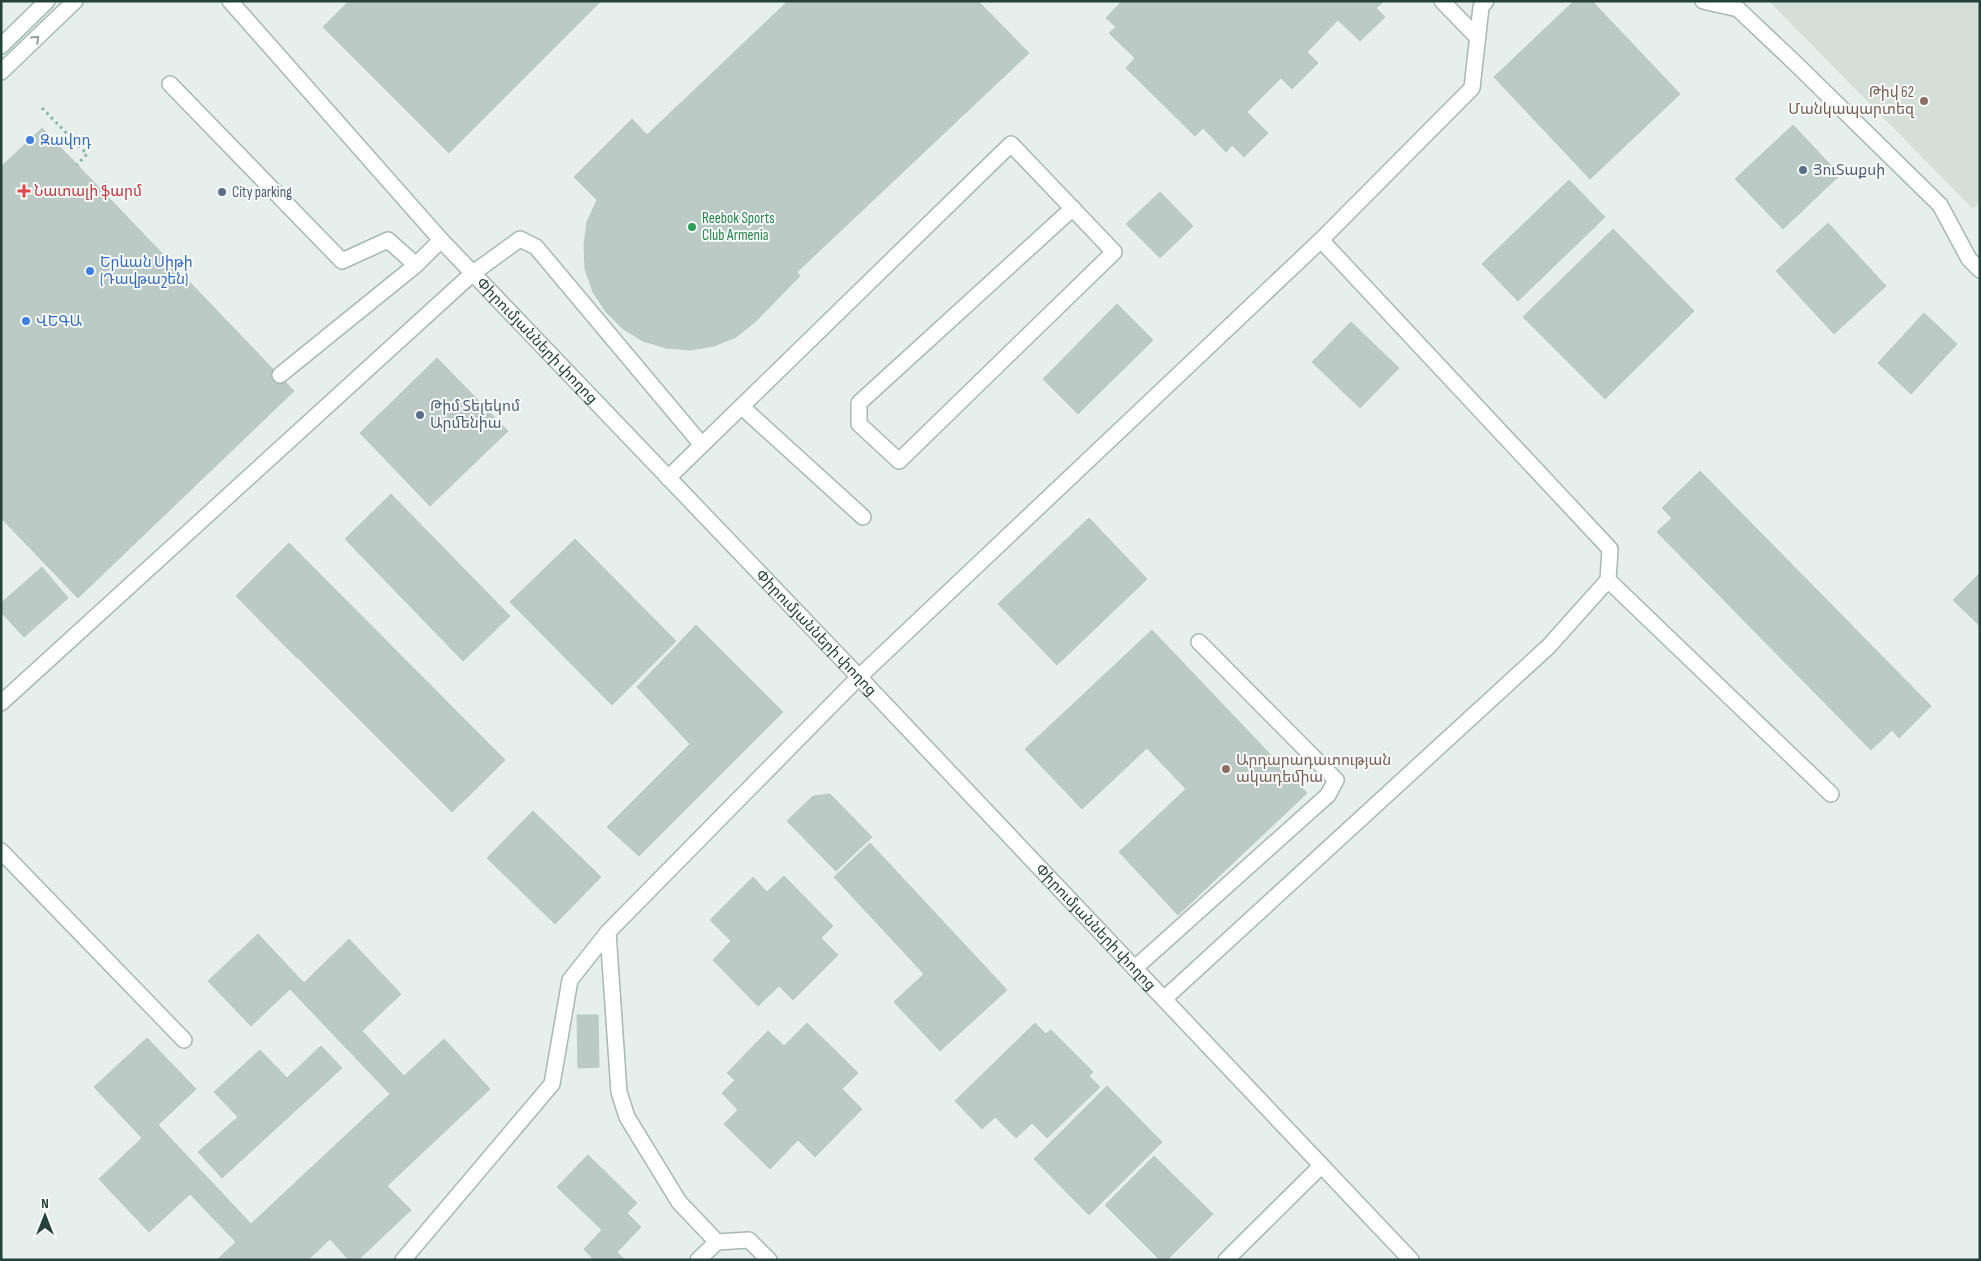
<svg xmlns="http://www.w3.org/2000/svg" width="1981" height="1261" font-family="'Sofia Sans Condensed','Noto Sans Armenian',sans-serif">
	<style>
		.built { fill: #d4dfda }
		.building { fill: #bbcac4; stroke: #b8c9c2 }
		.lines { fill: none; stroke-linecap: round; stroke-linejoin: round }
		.service-casing { stroke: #a8b8b2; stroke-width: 18 }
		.minor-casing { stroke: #a8b8b2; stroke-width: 18 }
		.secondary-casing { stroke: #a4bbb3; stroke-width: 18 }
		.path { stroke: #86b3a5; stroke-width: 3; stroke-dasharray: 2.5 4; stroke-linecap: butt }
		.service { stroke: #fff; stroke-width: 15 }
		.minor { stroke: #fff; stroke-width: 15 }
		.secondary { stroke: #fff; stroke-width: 15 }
		.oneway { stroke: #92a09c }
		.education-dot { fill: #8d6e63; stroke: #f7fbf9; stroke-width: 2 }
		.shop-dot { fill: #3f7fe0; stroke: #f7fbf9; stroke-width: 2 }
		.service-dot { fill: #5c6f8a; stroke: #f7fbf9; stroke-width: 2 }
		.health-dot { fill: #e0444e; stroke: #f7fbf9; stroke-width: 2 }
		.leisure-dot { fill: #2e9e5b; stroke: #f7fbf9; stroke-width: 2 }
		.labels { text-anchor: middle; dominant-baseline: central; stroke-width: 4; stroke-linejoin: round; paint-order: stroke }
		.education-label { font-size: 15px; fill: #785e54; stroke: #f7fbf9; text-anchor: end }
		.shop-label { font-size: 15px; fill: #366cbe; stroke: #f7fbf9; text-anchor: start }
		.service-label { font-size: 15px; fill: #4e5e75; stroke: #f7fbf9; text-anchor: start }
		.health-label { font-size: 15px; fill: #be3a42; stroke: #f7fbf9; text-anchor: start }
		.leisure-label { font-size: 15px; fill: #27864d; stroke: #f7fbf9; text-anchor: start }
		.street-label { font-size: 15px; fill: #24423a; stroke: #f7fbf9 }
	</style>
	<rect width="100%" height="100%" fill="#e6efeb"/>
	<!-- built -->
	<path class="built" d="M1769,1H1980V201L1973,209Z"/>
	<!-- building -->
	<path class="building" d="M349,1H601L449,153L323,27Z
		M788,1H978L1029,53L797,272L800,276L755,322L736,337L714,346L690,350L666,348L643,341L623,329L606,312L593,292L585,269L584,245L587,222L597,200L574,177L632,119L647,135Z
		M1122,1H1384L1376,8L1385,17L1360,41L1338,20L1307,52L1318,63L1292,89L1281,78L1247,112L1268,133L1244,157L1232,145L1226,152L1203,128L1195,136L1126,68L1135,58L1109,33L1116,27L1106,18Z
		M1574,1H1592L1680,94L1590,179L1494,77Z
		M1793,125L1840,175L1783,229L1735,179Z
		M42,128L294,391L78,598L1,518V167Z
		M1569,180L1605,217L1518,301L1482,264Z
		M1160,192L1193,226L1160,258L1126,224Z
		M1828,223L1886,286L1834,334L1776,271Z
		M1613,229L1694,311L1605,399L1523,317Z
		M1117,304L1153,340L1078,414L1043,379Z
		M1924,313L1957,344L1911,394L1878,363Z
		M1351,322L1399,368L1360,408L1312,362Z
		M437,358L508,431L430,506L360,433Z
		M1700,471L1931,706L1899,738L1892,730L1871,750L1657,532L1672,518L1662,508Z
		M391,494L510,616L463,661L345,539Z
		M1089,518L1147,579L1057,665L998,604Z
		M575,539L676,641L612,705L510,602Z
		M289,543L505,760L452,812L236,596Z
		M289,543L350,606L297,658L236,596Z
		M42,567L68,598L24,637L1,612V603Z
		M1980,573V626L1953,600Z
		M696,625L783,712L639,856L607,827L690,744L637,687Z
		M1152,630L1307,793L1178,915L1119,852L1186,789L1147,748L1082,809L1025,749Z
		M437,692L505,760L452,812L384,744Z
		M830,794L872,837L836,871L787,821L813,796Z
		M533,811L601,877L555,924L487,858Z
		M870,843L1007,990L940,1051L894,1002L924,974L834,877Z
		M784,876L833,926L821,938L838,955L793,1000L779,986L758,1006L713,960L731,941L710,920L753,877L767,892Z
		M258,934L304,983L349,939L401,994L362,1031L404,1076L444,1039L490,1089L387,1186L411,1210L358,1260H349L330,1239L308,1260H217L236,1242L190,1194L149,1232L99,1179L142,1138L94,1087L147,1038L196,1089L158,1125L251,1224L390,1094L290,989L251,1026L208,981Z
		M577,1015H598L599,1067L578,1068Z
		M807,1023L858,1073L842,1089L862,1109L815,1157L798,1140L770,1169L724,1124L738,1110L722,1093L735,1080L727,1073L768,1031L784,1046Z
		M1035,1023L1046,1034L1051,1030L1093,1072L1089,1076L1100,1087L1047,1138L1032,1123L1016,1138L995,1117L982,1129L955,1101Z
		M321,1046L342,1068L222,1178L198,1152L238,1117L214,1092L260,1050L287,1078Z
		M1107,1086L1162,1142L1089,1215L1034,1159Z
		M588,1155L637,1203L627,1213L641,1227L617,1252L625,1260H594L584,1249L602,1230L557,1187Z
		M1154,1156L1213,1214L1167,1260H1160L1105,1205Z"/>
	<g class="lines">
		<!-- service casing -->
		<g class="service-casing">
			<path id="service" d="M1442,1L1478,38
				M1703,1L1738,9L1794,62L1940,205L1969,259L1980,270
				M170,84L342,261L388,240L416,265
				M280,375L416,265L441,240
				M742,407L863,517
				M668,478L1011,144L1114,252L899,461L859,424V403L1073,208
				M1608,580L1831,794
				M1,703L473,273L520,239L536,247L702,445
				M1,851L184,1040
				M1135,968L1328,795L1336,780L1199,642
				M1164,999L1549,646L1608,580L1610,549L1321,240
				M717,1242L749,1240L769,1260
				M403,1260L552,1084L570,980L608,932
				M698,1260L717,1242L679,1202L627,1117L619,1092L608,932L859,677L1321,240L1472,88L1481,7L1486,1
				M1226,1260L1321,1166"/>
		</g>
		<!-- minor casing -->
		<g class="minor-casing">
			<g id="minor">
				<path id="s1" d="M230,1L441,240L859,677L1411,1260"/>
			</g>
		</g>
		<!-- secondary casing -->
		<g class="secondary-casing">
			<path id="secondary" d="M1,46L47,1
				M1,72L75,1"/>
		</g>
		<!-- path -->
		<path class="path" d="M42,108L87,154L77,165"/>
		<!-- service -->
		<use href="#service" class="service"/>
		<!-- minor -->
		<use href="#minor" class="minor"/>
		<!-- secondary -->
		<use href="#secondary" class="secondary"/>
	</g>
	<!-- one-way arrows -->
	<defs><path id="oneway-chevron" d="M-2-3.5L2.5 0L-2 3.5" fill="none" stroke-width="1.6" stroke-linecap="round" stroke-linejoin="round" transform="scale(1.25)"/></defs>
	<use class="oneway" href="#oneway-chevron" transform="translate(36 39) rotate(-44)"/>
	<!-- markers -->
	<g class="education-dot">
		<circle cx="1924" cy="101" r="5"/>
		<circle cx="1226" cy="769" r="5"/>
	</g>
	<g class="shop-dot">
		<circle cx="30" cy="140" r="5"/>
		<circle cx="90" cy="271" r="5"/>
		<circle cx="26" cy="321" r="5"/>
	</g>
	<g class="service-dot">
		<circle cx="1803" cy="170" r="5"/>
		<circle cx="222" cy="192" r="5"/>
		<circle cx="420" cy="415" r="5"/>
	</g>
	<path class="health-dot" d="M21.5 183.5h5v5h5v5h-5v5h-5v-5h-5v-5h5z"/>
	<circle class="leisure-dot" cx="692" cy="227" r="5"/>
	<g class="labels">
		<!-- education labels -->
		<g class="education-label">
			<text x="1914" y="92">Թիվ 62<tspan x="1914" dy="17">Մանկապարտեզ</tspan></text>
			<text x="1236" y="760" text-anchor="start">Արդարադատության<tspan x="1236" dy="17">ակադեմիա</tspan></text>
		</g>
		<!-- shop labels -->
		<g class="shop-label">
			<text x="40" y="140">Զավոդ</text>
			<text x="100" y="262">Երևան Սիթի<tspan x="100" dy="17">(Դավթաշեն)</tspan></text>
			<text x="36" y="321">ՎԵԳԱ</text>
		</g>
		<!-- service labels -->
		<g class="service-label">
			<text x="1813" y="170">ՅուՏաքսի</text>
			<text x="232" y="192">City parking</text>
			<text x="430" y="406">Թիմ Տելեկոմ<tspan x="430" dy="17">Արմենիա</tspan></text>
		</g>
		<!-- health labels -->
		<g class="health-label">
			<text x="34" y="191">Նատալի ֆարմ</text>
		</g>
		<!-- leisure labels -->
		<g class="leisure-label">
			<text x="702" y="218">Reebok Sports<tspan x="702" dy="17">Club Armenia</tspan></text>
		</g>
		<!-- street labels -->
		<g class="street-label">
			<text stroke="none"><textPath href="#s1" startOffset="458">Փիրումյանների փողոց</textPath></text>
			<text stroke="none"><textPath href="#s1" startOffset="862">Փիրումյանների փողոց</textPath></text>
			<text stroke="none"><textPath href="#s1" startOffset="1268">Փիրումյանների փողոց</textPath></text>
		</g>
	</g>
	<!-- border -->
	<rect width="1981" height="1261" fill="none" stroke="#24423a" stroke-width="5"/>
	<!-- north arrow -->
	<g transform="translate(45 1216)" stroke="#f7fbf9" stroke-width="4" paint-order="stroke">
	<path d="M0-4L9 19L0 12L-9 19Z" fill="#24423a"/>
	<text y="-8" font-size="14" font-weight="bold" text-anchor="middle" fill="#24423a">N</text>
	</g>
</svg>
